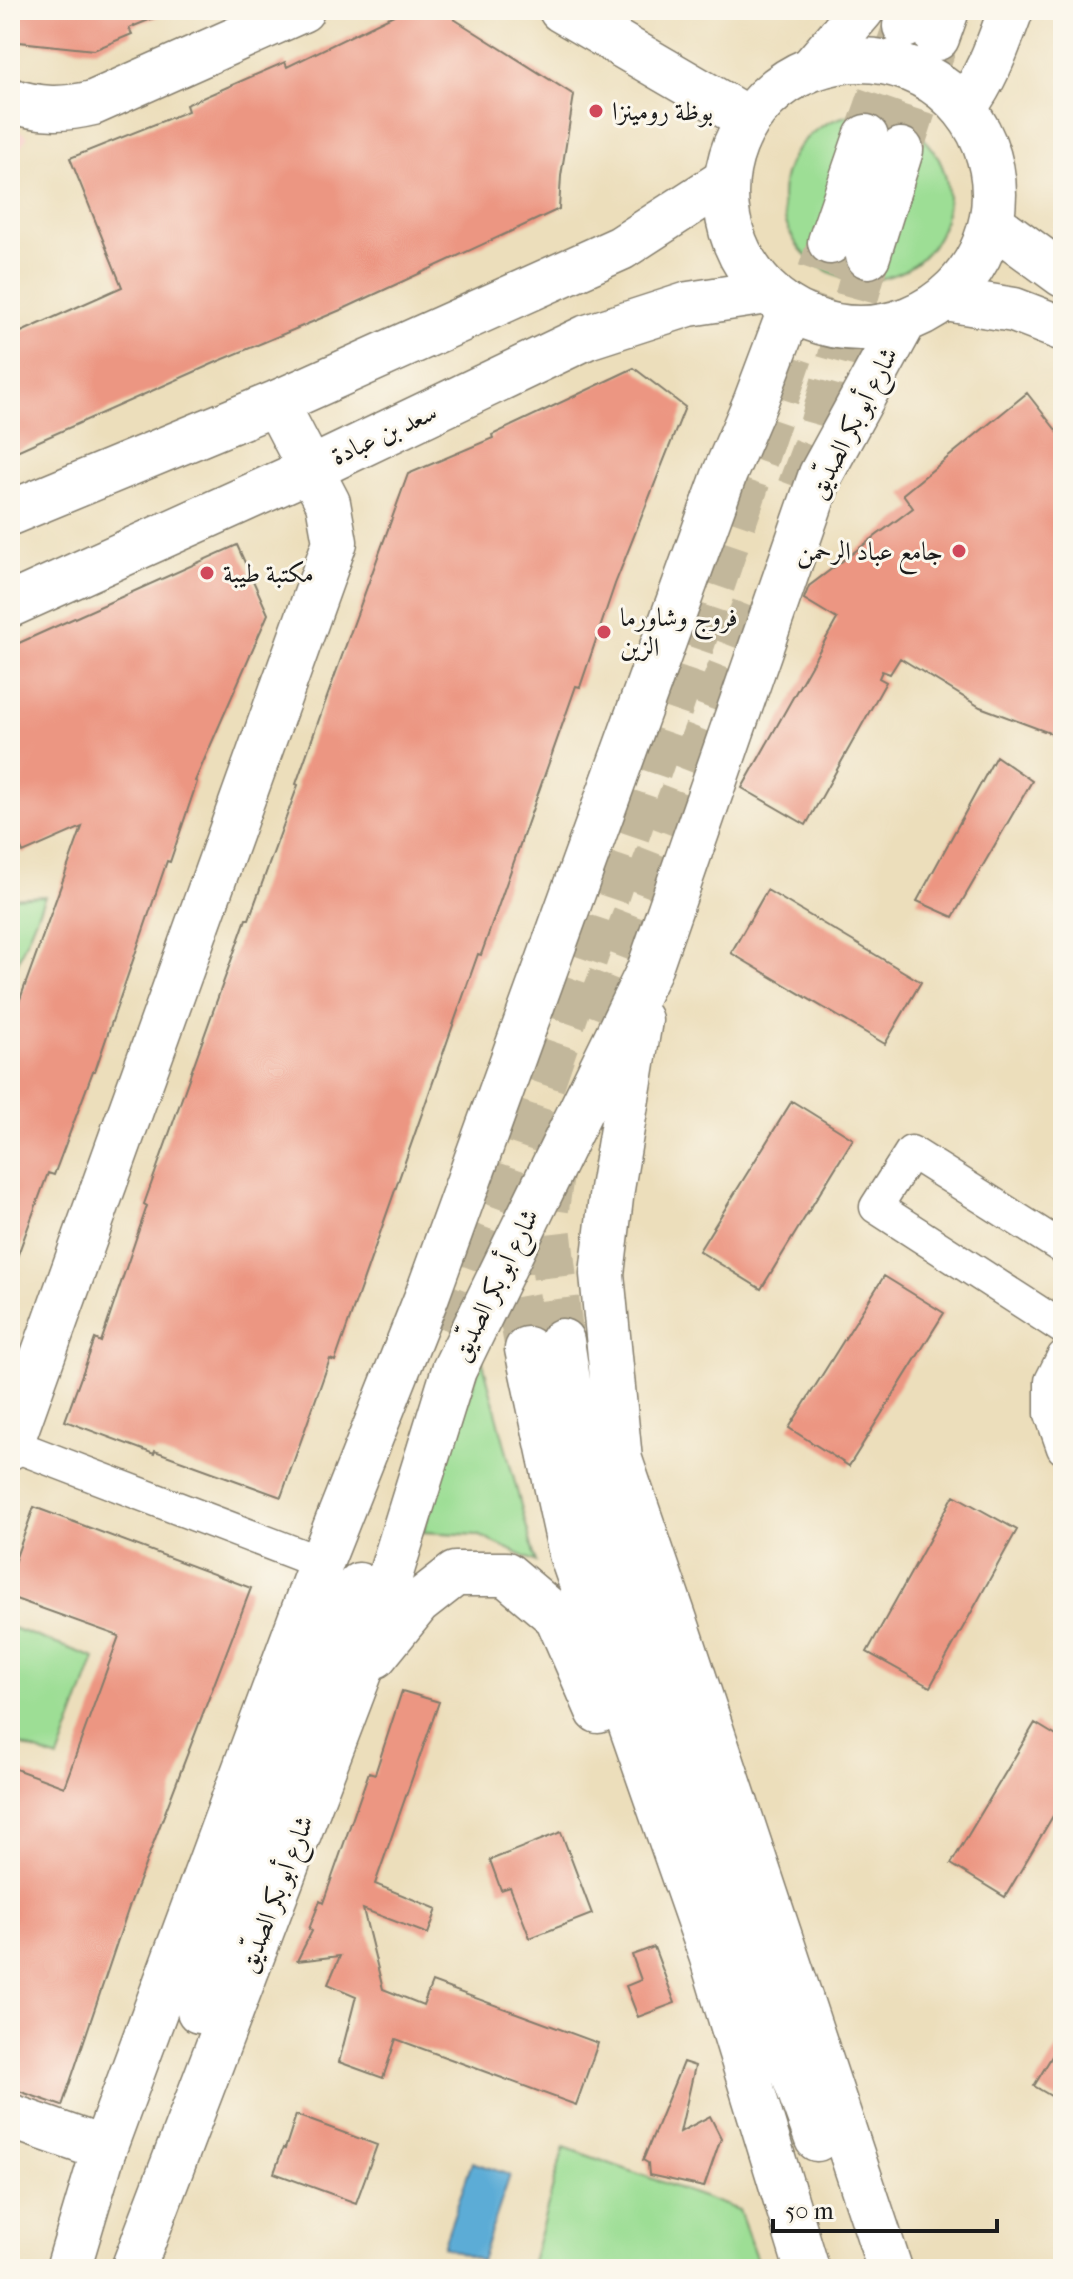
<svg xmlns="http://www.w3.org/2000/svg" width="1073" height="2279" font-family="'IM FELL French Canon',Amiri,serif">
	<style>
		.built { fill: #f7d0ca }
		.green { fill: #9dde95; stroke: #5c7d58; stroke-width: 2 }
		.water { fill: #5bacd6; stroke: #3c6479; stroke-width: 2 }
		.building { fill: #ec9682 }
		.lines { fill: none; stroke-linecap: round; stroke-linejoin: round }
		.primary-tunnel { stroke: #c2b79b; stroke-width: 44; stroke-dasharray: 44 22; stroke-linecap: butt }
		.street-casing { stroke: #847d6c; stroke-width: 35 }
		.secondary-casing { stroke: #847d6c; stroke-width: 47 }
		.primary-casing { stroke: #847d6c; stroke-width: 47 }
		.street { stroke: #fff; stroke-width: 32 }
		.secondary { stroke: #fff; stroke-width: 44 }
		.primary { stroke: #fff; stroke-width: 44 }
		.poi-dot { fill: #d1495b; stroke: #fbf7ec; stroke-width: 3 }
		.labels { text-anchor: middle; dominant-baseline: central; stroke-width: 6; stroke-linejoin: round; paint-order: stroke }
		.poi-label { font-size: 26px; fill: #1c1c1c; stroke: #fbf7ec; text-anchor: start }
		.street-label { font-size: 26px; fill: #1c1c1c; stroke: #fbf7ec }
	</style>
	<rect width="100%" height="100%" fill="#fbf7ec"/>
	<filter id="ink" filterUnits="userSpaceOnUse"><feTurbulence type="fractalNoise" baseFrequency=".0125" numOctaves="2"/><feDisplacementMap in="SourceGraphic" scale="16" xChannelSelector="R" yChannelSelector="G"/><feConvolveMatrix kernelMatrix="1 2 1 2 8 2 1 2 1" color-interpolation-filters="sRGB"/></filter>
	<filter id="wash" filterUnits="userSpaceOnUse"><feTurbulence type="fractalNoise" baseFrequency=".006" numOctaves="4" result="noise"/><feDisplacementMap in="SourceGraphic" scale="32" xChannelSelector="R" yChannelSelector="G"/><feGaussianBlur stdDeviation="1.8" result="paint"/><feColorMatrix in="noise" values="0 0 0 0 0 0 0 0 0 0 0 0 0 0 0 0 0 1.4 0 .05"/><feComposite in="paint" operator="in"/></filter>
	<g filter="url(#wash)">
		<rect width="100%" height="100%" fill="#ecdebb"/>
		<!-- built -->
		<path class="built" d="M10,125L28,136L10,166Z"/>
		<!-- green -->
		<path class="green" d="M782 197a83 83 0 1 1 166 0a83 83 0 1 1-166 0Z
			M45,896L10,980V898Z
			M482,1359L536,1562L478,1535L423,1532Z
			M10,1627L95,1658L58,1759L10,1741Z
			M564,2147L739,2210L760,2269H530Z"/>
		<!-- water -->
		<path class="water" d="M472,2162L510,2175L481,2261L443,2247Z"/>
		<g id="blocks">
			<!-- building -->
			<path class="building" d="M10,10H171V11L129,28L132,34L94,50L10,41Z
				M404,10H459L454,19L574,95L561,176L559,209L343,309L219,361L10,454V337L122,287L70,158L188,111L186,105L285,62L287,67Z
				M634,368L685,407L615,584L580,687L576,686L481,955L478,954L335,1361L330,1359L281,1497L155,1451L154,1454L65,1421L95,1339L101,1342L147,1206L144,1204L246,919H249L298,785L296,784L322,711L408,474L493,438L492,435Z
				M1027,393L1063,439V738L980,707L900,658L890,674L882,671L879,678L886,682L806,825L742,788L837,619L804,599L809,586L913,508L903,494Z
				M237,545L268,614L195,781L197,782L170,862L167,861L95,1071H93L54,1175L48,1173L13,1268H10V1027L82,827L23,853L10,823V647Z
				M996,756L1032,781L953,917L917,901Z
				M767,890L921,982L885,1044L731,953Z
				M792,1101L853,1139L761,1289L699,1251Z
				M884,1276L944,1313L849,1466L789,1428Z
				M954,1495L1017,1530L930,1687L867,1652Z
				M34,1507L251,1588L130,1904L62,2106L10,2088V1767L64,1787L119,1636L10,1597V1574Z
				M402,1691L439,1702L375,1884L437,1909L428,1934L363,1909L383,1989L423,2005L432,1982L598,2043L576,2105L396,2039L383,2078L339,2062L356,1996L328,1984L340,1956L297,1961L312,1931L309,1929L320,1901L323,1903L369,1772L375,1774Z
				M1035,1723L1063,1740V1799L1005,1897L951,1864Z
				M561,1832L592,1914L530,1938L510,1887L501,1890L490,1860Z
				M654,1947L675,2003L638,2017L626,1986L641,1980L632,1955Z
				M1063,2038V2103L1034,2086Z
				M683,2062L695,2066L680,2132L710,2116L721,2138L704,2187L649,2175L648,2163L643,2160Z
				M296,2115L377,2145L356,2203L274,2173L283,2148L285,2149Z"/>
		</g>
	</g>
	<g filter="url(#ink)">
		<use href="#blocks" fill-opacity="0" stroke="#847d6c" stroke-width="2"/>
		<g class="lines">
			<!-- primary-tunnel -->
			<path class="primary-tunnel" d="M866,137L905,26
				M901,150L937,38
				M799,488L817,440L868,256
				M595,1018L760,590
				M553,1168L547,1209L562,1341
				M506,1232L527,1349
				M454,1333L501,1206L830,242"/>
			<!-- street casing -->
			<g class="street-casing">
				<path id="street" d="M1063,1248L911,1152L876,1207L1063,1328
					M1063,1357L1051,1381V1414L1063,1448
					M10,1444L321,1563"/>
			</g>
			<!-- secondary casing -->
			<g class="secondary-casing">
				<path id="secondary" d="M561,10L748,119
					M10,100C39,110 64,110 93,103L302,10
					M964,108C987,78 998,45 1011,10
					M992,223L1063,275
					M946,299L1014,310L1063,329
					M10,513L276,403L621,248L726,180
					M10,605L309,470L587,337L689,304L767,292
					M10,1447L335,542L328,503L276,403
					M10,2116L104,2149"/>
			</g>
			<!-- primary casing -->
			<g class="primary-casing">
				<path id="primary" d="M905,26L910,10
					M937,38L947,10
					M726 194a134 134 0 1 1 268 0a134 134 0 1 1-268 0Z
					M813,67L862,10
					M830,242L866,137
					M868,256L901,150
					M640,1020L612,1189L602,1274L620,1460L678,1629L890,2269
					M562,1341L579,1453L662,1712L817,2139
					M527,1349L571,1554L711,1955L807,2269
					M375,1656L418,1603L455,1574H506L557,1617L598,1711
					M199,2011L359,1585
					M68,2269L104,2149L321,1563L427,1296L725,473L755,403L790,310
					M133,2269L360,1673L454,1370L649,970L821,474L904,322"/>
			</g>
			<!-- street -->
			<use href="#street" class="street"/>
			<!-- secondary -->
			<use href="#secondary" class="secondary"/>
			<!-- primary -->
			<use href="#primary" class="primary"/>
		</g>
	</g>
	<!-- markers -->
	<g class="poi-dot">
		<circle cx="596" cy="111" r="8"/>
		<circle cx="959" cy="551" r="8"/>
		<circle cx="207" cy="573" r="8"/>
		<circle cx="604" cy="632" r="8"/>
	</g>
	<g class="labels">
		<!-- poi labels -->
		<g class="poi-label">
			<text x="612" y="111">بوظة رومينزا</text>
			<text x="943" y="551" text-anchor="end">جامع عباد الرحمن</text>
			<text x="223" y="573">مكتبة طيبة</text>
			<text x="620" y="617">فروج وشاورما<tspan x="620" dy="30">الزين</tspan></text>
		</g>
		<!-- street labels -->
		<g class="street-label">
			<text transform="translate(853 423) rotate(-63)">شارع أبو بكر الصدّيق</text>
			<text transform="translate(384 434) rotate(-25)">سعد بن عبادة</text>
			<text transform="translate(495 1285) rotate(-64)">شارع أبو بكر الصدّيق</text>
			<text transform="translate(276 1894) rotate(-69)">شارع أبو بكر الصدّيق</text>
		</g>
	</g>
	<!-- margin -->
	<rect width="1073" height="2279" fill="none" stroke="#fbf7ec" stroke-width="40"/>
	<!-- scale -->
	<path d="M773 2219v12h224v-12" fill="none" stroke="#1c1c1c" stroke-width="4"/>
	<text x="785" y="2219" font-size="24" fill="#1c1c1c" stroke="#fbf7ec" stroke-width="6" paint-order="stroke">50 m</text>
</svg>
